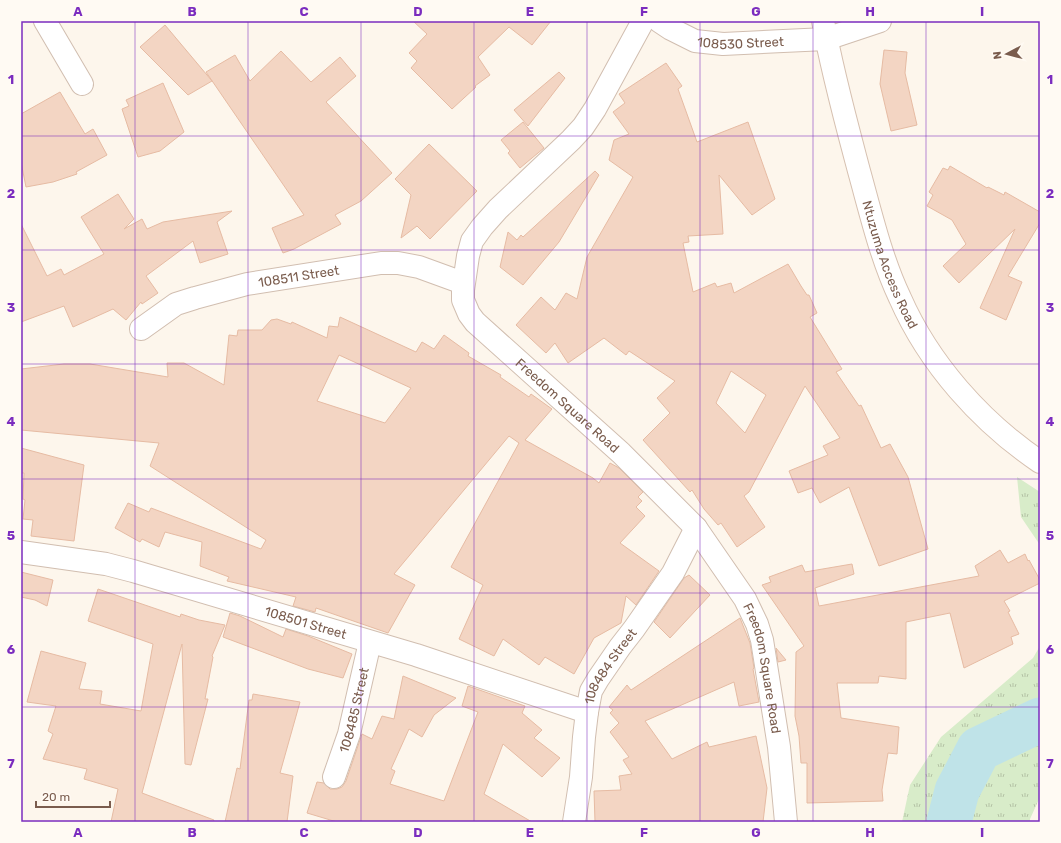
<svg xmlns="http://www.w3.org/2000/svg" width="1061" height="843" font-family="Rubik,sans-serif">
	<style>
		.grass { fill: url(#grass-tufts) }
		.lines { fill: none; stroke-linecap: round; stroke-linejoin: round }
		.river { stroke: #bfe3e8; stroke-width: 45 }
		.building { fill: #f3d5c3; stroke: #e6bba3; fill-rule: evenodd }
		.street-casing { stroke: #d1beb0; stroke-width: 24 }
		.secondary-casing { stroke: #d6c0b0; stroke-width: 24 }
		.street { stroke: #fff; stroke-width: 22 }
		.secondary { stroke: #fff; stroke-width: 22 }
		.grid { fill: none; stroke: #7b2cbf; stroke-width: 1; stroke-opacity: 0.55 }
		.labels { text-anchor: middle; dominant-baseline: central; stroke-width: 3; stroke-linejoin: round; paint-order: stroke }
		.street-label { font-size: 13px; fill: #7a5c4d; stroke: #fffaf3 }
		.neatline { fill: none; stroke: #7b2cbf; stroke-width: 1.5 }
		.grid-label { font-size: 13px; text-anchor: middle; font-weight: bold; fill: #7b2cbf }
	</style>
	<defs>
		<pattern id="grass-tufts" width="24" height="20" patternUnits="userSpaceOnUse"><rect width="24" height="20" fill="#d8ecc9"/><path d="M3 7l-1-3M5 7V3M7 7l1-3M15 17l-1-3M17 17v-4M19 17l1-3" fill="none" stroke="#b4c2a5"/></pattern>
	</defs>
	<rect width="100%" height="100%" fill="#fdf6ec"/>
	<!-- grass -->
	<path class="grass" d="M1017,477L1040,492V545L1021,517Z
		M1040,646V797L1030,819V822H902L910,785L941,737L1033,658Z"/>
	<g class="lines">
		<!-- river -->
		<path class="river" d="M949,822L957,791L979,749L1040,720"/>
	</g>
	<!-- building -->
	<path class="building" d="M413,21H551L532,45L509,27L478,57L490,75L475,86L476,87L452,109L411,68L417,61L409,53L427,34Z
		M165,25L212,81L188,95L140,47Z
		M884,50L907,52L905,73L917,125L891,131L880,84Z
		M281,51L311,82L340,57L356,76L326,102L392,173L361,201L335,215L341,224L294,249L283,253L272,228L304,215L206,72L235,55L250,81Z
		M666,63L682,86L678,89L697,142L748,122L775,199L752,215L719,175L723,234L688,236L689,242L683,243L693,292L715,283L717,287L731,283L734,293L788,264L801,286L807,295H809L817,313L810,317L842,369L836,372L859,406L861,405L881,448L890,444L908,477L928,549L879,566L849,487L820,503L812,488L798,493L789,471L828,455L823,446L840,438L805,386L749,492L744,496L765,527L737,547L721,523L718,525L704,509L692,490L690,492L643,440L670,413L657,398L675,381L629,351L626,355L604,338L568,363L555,343L546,353L516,325L541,297L555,310L566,293L577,299L587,257L633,177L609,160L614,140L629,134L613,112L625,103L619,94ZM731,371L766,395L745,433L716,403Z
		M559,72L565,78L528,126L514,110Z
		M163,83L184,132L160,151L138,157L122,109L129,106L126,100Z
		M60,92L85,134L93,129L107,155L76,172L77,174L53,182L26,187L21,162V114Z
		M523,122L544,148L520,168L508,153L510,151L501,140Z
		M429,144L477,191L430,239L417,226L401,238L411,195L395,179Z
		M950,166L987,188L988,187L1004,195L1005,192L1040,212V223L1008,276L1022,282L1006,320L980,308L1015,229L959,283L943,266L966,244L952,220L927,206L933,195L929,192L943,168L948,170Z
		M595,171L599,175L559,242L523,285L500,267L508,232L517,240L521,235L523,237Z
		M118,194L134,219L124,229L142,219L147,229L163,222L232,211L217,222L228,254L200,263L193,241L146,276L158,293L142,304L141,302L126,320L113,309L73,327L64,306L21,322V224L47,276L61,269L64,275L104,254L81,217Z
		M340,317L416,352L422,342L434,349L444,335L469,353L468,356L501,375L500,377L529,397L531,394L552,409L525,440L593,478L599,483L610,463L619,468L643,492L638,497L642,501L636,507L645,516L620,543L659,571L636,605L626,596L621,623L594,638L574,674L545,657L539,665L503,639L494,656L459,639L483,585L451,567L519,443L509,436L394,574L415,585L388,633L316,608L315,612L293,606L296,597L227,581L229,577L200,566L202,542L165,532L159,547L142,539L140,542L115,528L128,503L149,512L151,508L261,549L266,540L150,466L159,443L21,430V369L64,364H90L168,377L167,363H184L224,385L229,335L237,336L238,330H262L271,320L277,319L291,324L292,322L327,338L329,326L338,327ZM339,355L411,388L385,423L317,401Z
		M21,448L84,465L74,541L31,536L33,520L23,519L25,500L23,499L24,473H21Z
		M1000,550L1008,563L1025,554L1028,561L1029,560L1040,580V583L1004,601L1010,611L1008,612L1019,634L1011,637L1013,644L964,668L950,613L906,622V679L879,676L878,683H837L841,718L899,727L897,754L888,753L882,790L883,801L807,803V763H801L799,736L795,716L796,652L804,646L762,585L771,582L769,577L802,565L805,572L852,564L854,574L815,588L819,606L979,576L975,566Z
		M21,572L53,580L47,606L35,600L21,597Z
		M689,575L710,595L670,638L654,622L684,578Z
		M98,589L180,617L181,614L199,620L225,625L212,656L213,657L205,699H208L191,765L185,764L182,644L142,793L214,820L213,822H111L118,789L84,779L87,769L43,759L53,734L48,731L56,706L27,702L41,651L86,663L79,689L102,691L100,704L141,711L153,644L88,621Z
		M230,613L240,616L283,637L286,629L308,636L352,654L343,678L308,669L223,637Z
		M740,618L750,643L754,668L753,669L759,702L739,706L734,682L645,721L672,759L707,742L709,747L756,736L767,788L763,822H595L594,791L621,790L619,776L632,774L623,760L629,757L610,732L619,723L610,713L613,710L609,707L627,685L631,690Z
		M776,648L786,660L778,662Z
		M403,676L456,698L434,715L422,737L409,729L391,769L395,771L390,784L444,801L478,712L462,706L468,686L525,706L522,713L542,730L534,738L560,758L542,777L503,744L484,794L532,822H337L307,813L317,782L324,783L330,789H337L342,787L346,781L362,734L372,739L382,716L394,719Z
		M253,694L300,702L280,773L293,776L287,822H225L237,768L240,769L249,700H252Z"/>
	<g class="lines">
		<!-- street casing -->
		<g class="street-casing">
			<g id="street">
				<path d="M45,21L82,84"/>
				<path id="s1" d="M643,21L595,109L583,127L571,140L498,209L482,227L472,241L468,256L463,290V300L469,314L475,322L621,453L696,528L745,599L757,624L762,640L779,747L786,822"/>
				<path id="s2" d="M659,21L671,29L695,41L723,44L826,39L880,21"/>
				<path id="s3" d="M141,329L176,304L195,298L247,284L381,263H398L419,267L463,283"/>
				<path id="s4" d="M21,552L106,564L133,571L416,655L587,712"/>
				<path id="s5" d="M334,777L349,734L370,642"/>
				<path id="s6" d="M574,822L581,777L584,737L587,712L591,691L598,679L620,647L634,629L673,573L696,528"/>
			</g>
		</g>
		<!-- secondary casing -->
		<g class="secondary-casing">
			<g id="secondary">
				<path id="s7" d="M823,21C832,71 846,122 859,171C871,214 881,258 900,298C929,364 981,422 1040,462"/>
			</g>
		</g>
		<!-- street -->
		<use href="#street" class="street"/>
		<!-- secondary -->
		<use href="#secondary" class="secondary"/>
	</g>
	<!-- grid -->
	<path class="grid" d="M135,21V822M248,21V822M361,21V822M474,21V822M587,21V822M700,21V822M813,21V822M926,21V822M21,136H1040M21,250H1040M21,364H1040M21,479H1040M21,593H1040M21,707H1040"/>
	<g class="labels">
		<!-- street labels -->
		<g class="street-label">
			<text stroke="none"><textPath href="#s2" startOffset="87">108530 Street</textPath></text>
			<text stroke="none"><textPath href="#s7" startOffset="253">Ntuzuma Access Road</textPath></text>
			<text stroke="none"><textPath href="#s3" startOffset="169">108511 Street</textPath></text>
			<text stroke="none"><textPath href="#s1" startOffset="491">Freedom Square Road</textPath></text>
			<text stroke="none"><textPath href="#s4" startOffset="294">108501 Street</textPath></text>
			<text stroke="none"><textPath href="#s6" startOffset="163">108484 Street</textPath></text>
			<text stroke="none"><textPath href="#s1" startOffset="827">Freedom Square Road</textPath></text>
			<text stroke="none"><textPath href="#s5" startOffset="70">108485 Street</textPath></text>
		</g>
	</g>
	<!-- border -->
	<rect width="1061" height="843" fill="none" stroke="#fffaf3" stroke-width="44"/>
	<!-- north arrow -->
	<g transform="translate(1007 54) rotate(263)" stroke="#fffaf3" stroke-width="3" paint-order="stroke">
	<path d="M0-3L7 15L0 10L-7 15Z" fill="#7a5c4d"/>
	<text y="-6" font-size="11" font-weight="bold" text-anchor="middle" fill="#7a5c4d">N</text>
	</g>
	<!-- scale -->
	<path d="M36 801v6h74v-6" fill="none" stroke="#7a5c4d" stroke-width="2"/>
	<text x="42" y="801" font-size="12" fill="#7a5c4d" stroke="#fffaf3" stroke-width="3" paint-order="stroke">20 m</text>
	<rect x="22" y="22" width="1017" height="799" class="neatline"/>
	<g class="grid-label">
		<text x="78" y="16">A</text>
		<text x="192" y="16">B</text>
		<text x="304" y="16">C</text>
		<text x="418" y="16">D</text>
		<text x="530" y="16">E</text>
		<text x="644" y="16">F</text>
		<text x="756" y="16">G</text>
		<text x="870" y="16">H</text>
		<text x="982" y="16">I</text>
		<text x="11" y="84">1</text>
		<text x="1050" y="84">1</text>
		<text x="11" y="198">2</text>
		<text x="1050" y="198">2</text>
		<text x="11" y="312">3</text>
		<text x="1050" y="312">3</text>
		<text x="11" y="426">4</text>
		<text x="1050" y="426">4</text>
		<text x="11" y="540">5</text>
		<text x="1050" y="540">5</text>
		<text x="11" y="654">6</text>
		<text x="1050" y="654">6</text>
		<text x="11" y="768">7</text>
		<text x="1050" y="768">7</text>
		<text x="78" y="837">A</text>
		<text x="192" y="837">B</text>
		<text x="304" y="837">C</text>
		<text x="418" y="837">D</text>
		<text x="530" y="837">E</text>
		<text x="644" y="837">F</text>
		<text x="756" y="837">G</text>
		<text x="870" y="837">H</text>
		<text x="982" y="837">I</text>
	</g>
</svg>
